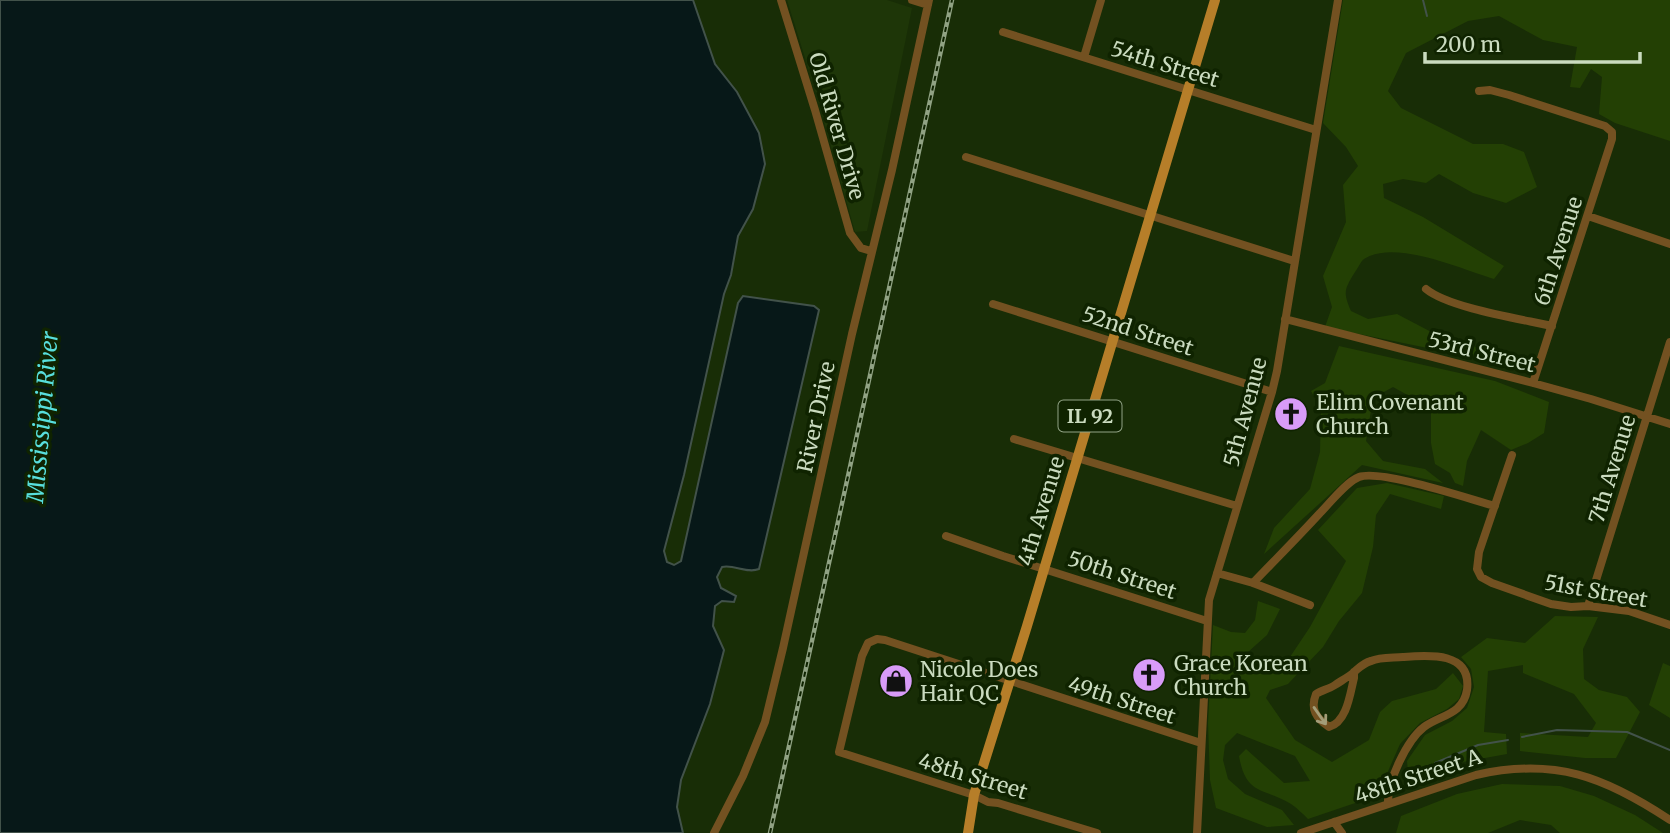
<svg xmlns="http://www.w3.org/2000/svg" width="1670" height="833" font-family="Merriweather,serif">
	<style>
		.built { fill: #1e3608 }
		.green { fill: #234004 }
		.water { fill: #071818; stroke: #42524a; stroke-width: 2 }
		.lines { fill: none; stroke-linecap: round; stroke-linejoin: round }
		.stream { stroke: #42524a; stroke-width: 2 }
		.minor { stroke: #735121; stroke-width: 8 }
		.major { stroke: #b67e29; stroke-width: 10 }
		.rail-casing { stroke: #90a283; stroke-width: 4.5 }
		.rail { stroke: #0f2300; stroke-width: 2; stroke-dasharray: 5; stroke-linecap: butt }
		.oneway { stroke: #a39d78 }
		.labels { text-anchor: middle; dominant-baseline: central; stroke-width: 7; stroke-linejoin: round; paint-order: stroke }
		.shield { fill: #0f2300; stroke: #92a486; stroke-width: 2 }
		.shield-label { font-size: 19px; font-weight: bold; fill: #cadbbf }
		.street-label { font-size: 21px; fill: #cadbbf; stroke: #0f2300 }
		.poi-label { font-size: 21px; fill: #cadbbf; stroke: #0f2300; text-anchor: start }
		.water-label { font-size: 23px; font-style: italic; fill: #58dfdc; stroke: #0f2300 }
	</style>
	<rect width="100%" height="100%" fill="#182d06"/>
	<!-- built -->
	<path class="built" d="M787,0H887L912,8L867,231L855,232L816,93Z"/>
	<!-- green -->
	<path class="green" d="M1343,0H1670V141L1615,123L1599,114L1602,77L1591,69L1580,88L1570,87L1577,47L1543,40L1499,16L1468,21L1406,53L1388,91L1401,108L1473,144H1503L1524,152L1537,187L1506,203L1473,193L1439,174L1426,183L1403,179L1383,184L1384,198L1423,217L1504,266L1494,279C1461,269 1395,239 1364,259C1361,261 1358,268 1355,272C1344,290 1343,292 1351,311L1368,319L1397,314L1437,335L1474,346L1496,362L1325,327L1332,307L1323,276L1346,222L1343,185L1358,166L1346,147L1323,123Z
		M1339,346L1495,381L1549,402L1544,433L1528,443L1511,450L1481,430L1467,461L1463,486L1455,483L1450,473L1435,464L1431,443V408L1393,387L1373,398L1366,441L1383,461L1425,469L1443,483L1362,465L1264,554L1274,528L1310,489L1320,452L1321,409L1311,391L1325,383Z
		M1387,483L1444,496L1441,509L1390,494L1376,515L1373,547L1362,593L1339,621L1323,647L1304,667L1288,684L1270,690L1266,698L1295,740L1332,762L1369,740L1380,712L1392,701L1436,689L1453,673L1463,686L1459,699L1447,709L1420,723L1400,744L1382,785L1367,799L1308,819C1303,814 1297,808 1291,804C1263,787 1246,796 1239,756L1246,749L1284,783L1310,781L1295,756L1237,733L1225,745L1223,760L1228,779L1245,794L1282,810L1294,825L1267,827L1216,808L1210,780L1208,723L1213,625L1231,632L1245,633L1255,620L1258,601L1280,609L1267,635L1248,652L1252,660L1269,666L1290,657L1310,627L1346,561L1318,530L1357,488Z
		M1555,616L1598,617L1583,649L1584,679L1599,690L1627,697L1640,712L1616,758H1585L1520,751V733L1588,737L1596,723L1574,694L1523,673V665L1488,671L1484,732L1506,734L1507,754L1408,772L1407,761L1425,735L1452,721L1467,708L1474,687L1471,669L1461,657L1487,638L1525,643Z
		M1663,663L1670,666V718L1649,705Z
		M1502,784L1560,786L1594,796L1635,815L1663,833H1560L1551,825L1520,820L1488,833H1396L1401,816L1457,794Z"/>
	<!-- water -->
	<path class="water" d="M0,0H693L715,64L737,92L759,133L765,164L753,209L738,236L731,275L724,294L684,475L664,551L667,562L674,565L681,561L738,303L743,296L814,306L819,310L759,569C747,574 734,564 722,567L717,577L721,588L736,596L734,602L722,601L715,606L713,626L724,650L710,704L681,780L677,807L683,833H0Z"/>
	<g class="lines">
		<!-- stream -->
		<path class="stream" d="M1423,0L1427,16
			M1522,737L1557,730L1627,732L1670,750
			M1435,763L1478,745L1508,740"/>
		<!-- minor -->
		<path class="minor" d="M781,0L815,110L850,233L861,248L871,251
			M912,0L928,5
			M1003,32L1316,130
			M1084,57L1101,0
			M1479,91L1490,90L1509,95L1605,126L1612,132V139L1533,383
			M966,157L1294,261
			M1588,216L1670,244
			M1426,289C1449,308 1521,319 1552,326
			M993,304L1272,392
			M1285,319L1533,383L1591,399L1670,424
			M1014,439L1237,506
			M1512,455L1479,552L1477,569L1481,577L1492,583L1551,604L1571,607L1588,606L1629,611L1670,625
			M946,536L1003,556L1207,621
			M1217,573L1253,583L1310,605
			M1253,583C1275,560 1298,537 1320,513C1330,503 1346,482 1359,477C1381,469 1469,499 1495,506
			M1588,606L1670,342
			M1354,672V678C1350,694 1347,722 1329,727C1316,718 1310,709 1316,694C1322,690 1329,689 1335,685C1341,681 1348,677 1353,673C1359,668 1363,663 1371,661C1380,657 1392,658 1403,657C1428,655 1472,651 1467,690C1463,715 1440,715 1424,727C1407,740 1387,782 1388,803
			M1334,822L1342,833
			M714,833L743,776L765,722L783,648L852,334L892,170L929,0
			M1097,833L998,803L988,802L974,795L839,752L862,656L868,643L877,639L885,640L1201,743
			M1197,833L1209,600L1272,392L1277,371L1338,0
			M1301,833L1476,775C1555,757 1605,777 1670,820"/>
		<!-- major -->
		<path class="major" d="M968,833L974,795L1027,626L1215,0"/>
		<!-- rail casing -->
		<g class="rail-casing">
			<path id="rail" d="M770,833L952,0"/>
		</g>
		<!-- rail -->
		<use href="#rail" class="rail"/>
	</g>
	<!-- one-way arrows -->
	<defs><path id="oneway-shaft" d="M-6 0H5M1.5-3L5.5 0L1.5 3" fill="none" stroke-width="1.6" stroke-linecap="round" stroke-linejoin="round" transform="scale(1.75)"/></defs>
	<use class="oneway" href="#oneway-shaft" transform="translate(1320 716) rotate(55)"/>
	<!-- icons -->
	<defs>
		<g id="church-disc" transform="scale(1.75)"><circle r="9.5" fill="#d89bf8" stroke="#0f2300"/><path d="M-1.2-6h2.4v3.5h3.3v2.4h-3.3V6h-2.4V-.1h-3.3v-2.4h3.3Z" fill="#111"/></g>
		<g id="shop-disc" transform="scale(1.75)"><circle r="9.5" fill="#d89bf8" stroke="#0f2300"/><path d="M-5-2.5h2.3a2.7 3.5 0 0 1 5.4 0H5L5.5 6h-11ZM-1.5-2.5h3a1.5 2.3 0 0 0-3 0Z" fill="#111"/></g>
	</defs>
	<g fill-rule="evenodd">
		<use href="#church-disc" x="1291" y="414"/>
		<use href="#church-disc" x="1149" y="675"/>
		<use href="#shop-disc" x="896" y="681"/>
	</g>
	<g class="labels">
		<!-- shield labels -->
		<rect class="shield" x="1058.5" y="400.5" width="63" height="31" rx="5"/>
		<g class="shield-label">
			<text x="1090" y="416">IL 92</text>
		</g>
		<!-- street labels -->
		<g class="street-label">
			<text transform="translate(1165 64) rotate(17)">54th Street</text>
			<text transform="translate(837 126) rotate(74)">Old River Drive</text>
			<text transform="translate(1558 251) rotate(-72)">6th Avenue</text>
			<text transform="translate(1138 331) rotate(18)">52nd Street</text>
			<text transform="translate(1482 352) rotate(14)">53rd Street</text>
			<text transform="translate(1245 412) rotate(-75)">5th Avenue</text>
			<text transform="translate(816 417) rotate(-78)">River Drive</text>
			<text transform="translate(1612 469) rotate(-73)">7th Avenue</text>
			<text transform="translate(1041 511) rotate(-73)">4th Avenue</text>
			<text transform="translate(1122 575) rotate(18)">50th Street</text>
			<text transform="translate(1596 591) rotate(10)">51st Street</text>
			<text transform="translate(1122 700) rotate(18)">49th Street</text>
			<text transform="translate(973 776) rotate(17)">48th Street</text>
			<text transform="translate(1418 776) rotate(-18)">48th Street A</text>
		</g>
		<!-- poi labels -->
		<g class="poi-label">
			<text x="1316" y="402">Elim Covenant<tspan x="1316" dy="24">Church</tspan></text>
			<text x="1174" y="663">Grace Korean<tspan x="1174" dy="24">Church</tspan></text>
			<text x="920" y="669">Nicole Does<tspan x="920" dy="24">Hair QC</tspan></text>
		</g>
		<!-- water labels -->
		<g class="water-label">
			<text transform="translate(42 417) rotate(-85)">Mississippi River</text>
		</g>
	</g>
	<!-- scale -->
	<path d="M1425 52v10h215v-10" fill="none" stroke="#cadbbf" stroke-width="3.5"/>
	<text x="1436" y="52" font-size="21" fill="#cadbbf" stroke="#0f2300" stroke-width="5" paint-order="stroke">200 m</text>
</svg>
